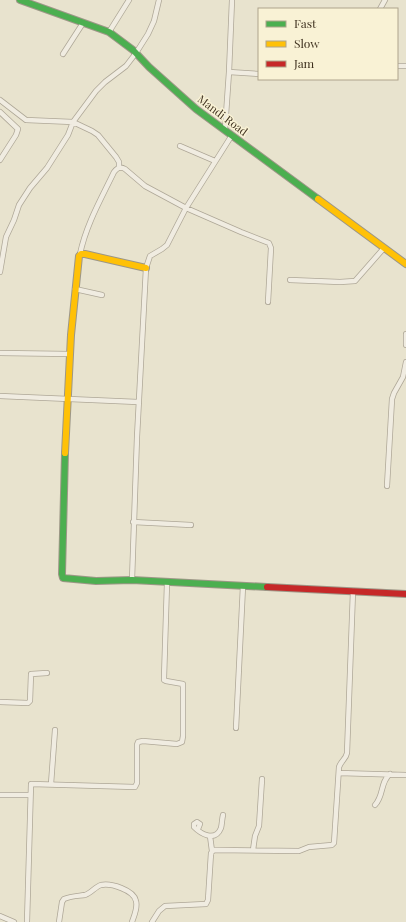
<svg xmlns="http://www.w3.org/2000/svg" width="406" height="922" font-family="'Playfair Display',serif">
	<style>
		.lines { fill: none; stroke-linecap: round; stroke-linejoin: round }
		.street-casing { stroke: #aea797; stroke-width: 6 }
		.fast-casing { stroke: #9d9787; stroke-width: 8 }
		.slow-casing { stroke: #9d9787; stroke-width: 8 }
		.jam-casing { stroke: #9d9787; stroke-width: 8 }
		.street { stroke: #f0ece1; stroke-width: 4.5 }
		.fast { stroke: #4caf50; stroke-width: 6 }
		.slow { stroke: #ffc107; stroke-width: 6 }
		.jam { stroke: #c62828; stroke-width: 6 }
		.labels { text-anchor: middle; dominant-baseline: central; stroke-width: 3; stroke-linejoin: round; paint-order: stroke }
		.street-label { font-size: 11px; fill: #3e301e; stroke: #f9f2d5 }
	</style>
	<rect width="100%" height="100%" fill="#e8e3ce"/>
	<g class="lines">
		<!-- street casing -->
		<g class="street-casing">
			<path id="street" d="M380,9L385,0
				M109,32L129,0
				M63,54L83,23
				M397,66H406
				M229,72L259,74
				M0,100L26,120L73,122L92,131L98,135L116,157L119,162V168
				M0,112L18,129L16,135L0,160
				M225,129L229,72L232,0
				M180,146L215,161
				M80,254C86,225 101,199 114,172C117,168 120,166 125,169L145,186L186,208L241,232L269,243L271,248L268,302
				M0,272L6,237L14,220L19,205L30,188L47,168L68,135L73,122L96,91L105,82L126,66L136,53L148,34L154,21L159,0
				M290,280L340,282L355,281L384,248
				M75,289L102,295
				M406,334V345
				M0,353L70,354
				M0,396L138,402
				M387,486L392,399L394,393L403,377L406,362
				M133,522L191,525
				M132,580L137,437L146,268L150,256L162,249L167,245L186,208L232,135
				M0,702L28,703L30,701L31,674L47,673
				M236,728L243,586
				M339,773L406,775
				M51,784L55,730
				M0,795H30
				M375,805C384,796 380,782 390,774
				M198,829L200,824L197,822L194,824V827C200,833 215,843 221,828C222,824 222,819 223,815
				M210,836L212,851
				M253,850L255,836L259,826L262,779
				M0,916L14,922
				M27,922L31,784L135,787L137,783V745L138,742L143,741L177,744L182,742L183,736V684L166,681L164,680V678L167,583
				M59,922L62,902L64,899C71,896 78,896 85,895C91,893 95,887 101,885C111,883 134,890 136,901C138,908 134,916 132,922
				M152,922L159,911L165,906L206,904L208,900L211,853L214,850L299,851L309,847L332,845L334,843L339,767C341,761 346,759 347,753L353,591"/>
		</g>
		<!-- fast casing -->
		<g class="fast-casing">
			<path id="fast" d="M20,0L109,32L133,50L149,67L196,109L318,199
				M65,453L62,574L63,578L96,581L132,580L267,587"/>
		</g>
		<!-- slow casing -->
		<g class="slow-casing">
			<path id="slow" d="M318,199L406,264
				M65,453L71,335L79,256L81,254H85L146,268"/>
		</g>
		<!-- jam casing -->
		<g class="jam-casing">
			<path id="jam" d="M267,587L406,594"/>
		</g>
		<!-- street -->
		<use href="#street" class="street"/>
		<!-- fast -->
		<use href="#fast" class="fast"/>
		<!-- slow -->
		<use href="#slow" class="slow"/>
		<!-- jam -->
		<use href="#jam" class="jam"/>
	</g>
	<g class="labels">
		<!-- street labels -->
		<g class="street-label">
			<text transform="translate(223 115) rotate(37)">Mandi Road</text>
		</g>
	</g>
	<!-- legend -->
	<rect x="258" y="8" width="140" height="72" fill="#f9f2d5" stroke="#aea48c"/>
	<rect x="266" y="21" width="20" height="6" fill="#4caf50" stroke="#aea48c"/>
	<text x="294" y="28" font-size="12" fill="#3e301e">Fast</text>
	<rect x="266" y="41" width="20" height="6" fill="#ffc107" stroke="#aea48c"/>
	<text x="294" y="48" font-size="12" fill="#3e301e">Slow</text>
	<rect x="266" y="61" width="20" height="6" fill="#c62828" stroke="#aea48c"/>
	<text x="294" y="68" font-size="12" fill="#3e301e">Jam</text>
</svg>
